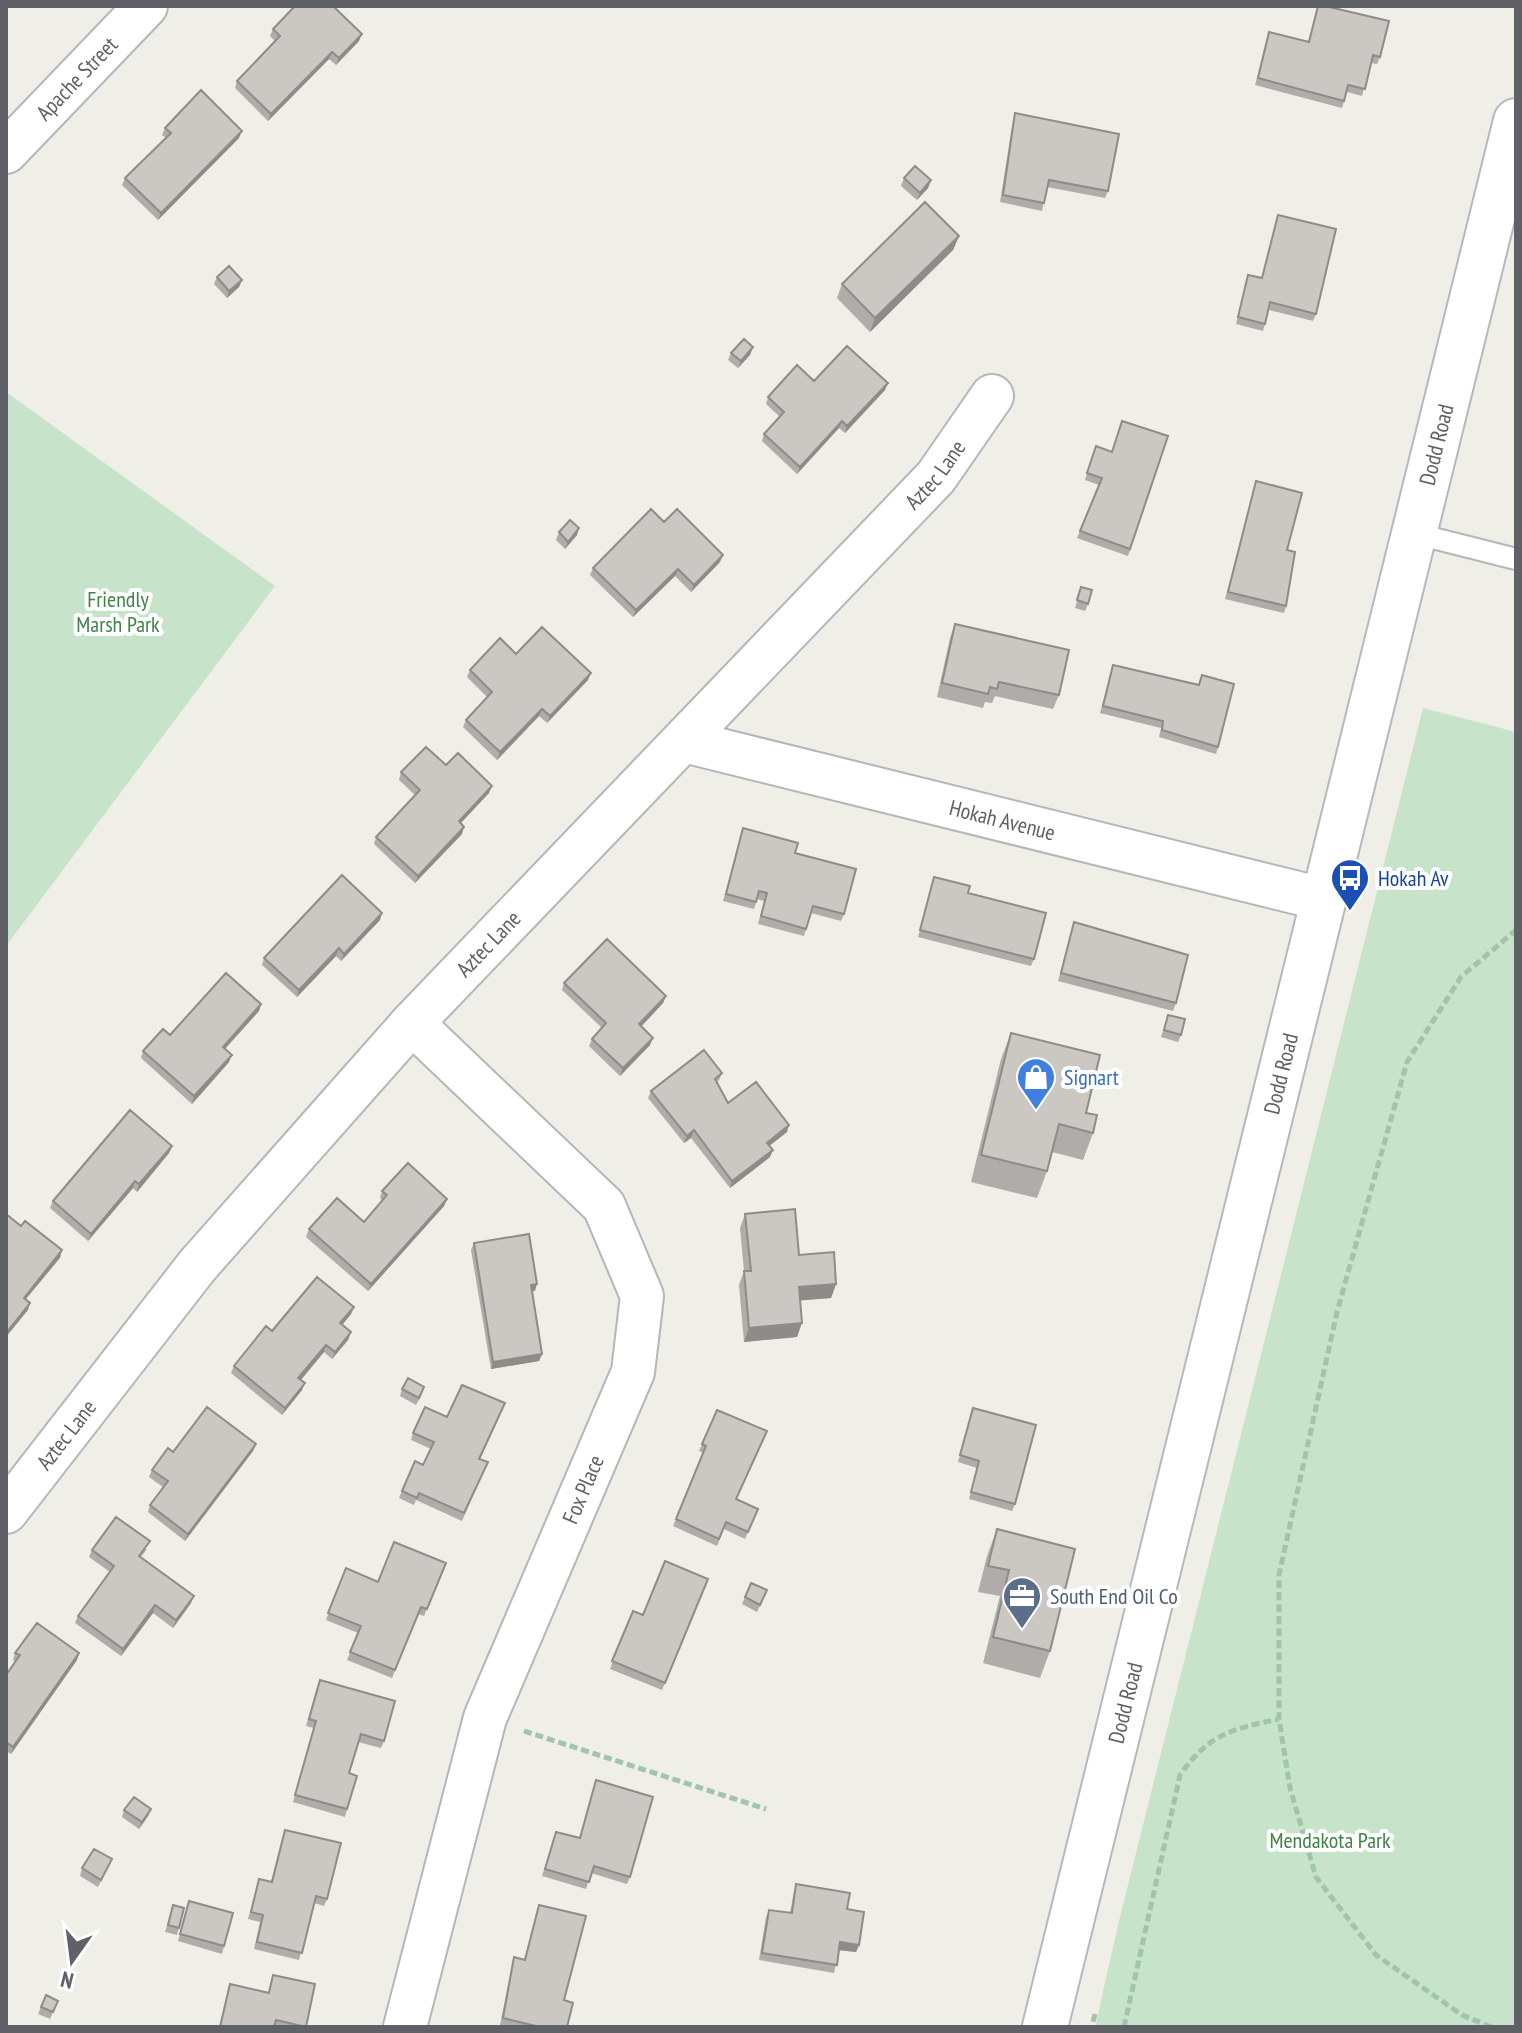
<svg xmlns="http://www.w3.org/2000/svg" width="1522" height="2033" font-family="'PT Sans Narrow',sans-serif">
	<style>
		.green { fill: #c7e3c9 }
		.lines { fill: none; stroke-linecap: round; stroke-linejoin: round }
		.service-casing { stroke: #b4b6ba; stroke-width: 24 }
		.minor-casing { stroke: #b4b6ba; stroke-width: 46 }
		.secondary-casing { stroke: #b6b8bd; stroke-width: 48 }
		.path { stroke: #a0c4ad; stroke-width: 5; stroke-dasharray: 8 4; stroke-linecap: butt }
		.service { stroke: #fff; stroke-width: 20 }
		.minor { stroke: #fff; stroke-width: 42 }
		.secondary { stroke: #fff; stroke-width: 44 }
		.wall { fill: #afaca9 }
		.shaded-wall { fill: #8e8c89 }
		.building { fill: #cbc8c4; stroke: #8e8c89; stroke-width: 2 }
		.labels { text-anchor: middle; dominant-baseline: central; stroke-width: 8; stroke-linejoin: round; paint-order: stroke }
		.street-label { font-size: 22px; fill: #5f6166; stroke: #fff }
		.park-label { font-size: 22px; fill: #408348; stroke: #fff }
		.transit-label { font-size: 22px; fill: #164399; stroke: #fff; text-anchor: start }
		.shop-label { font-size: 22px; fill: #366cbe; stroke: #fff; text-anchor: start }
		.service-label { font-size: 22px; fill: #4e5e75; stroke: #fff; text-anchor: start }
	</style>
	<rect width="100%" height="100%" fill="#efeee7"/>
	<!-- green -->
	<path class="green" d="M6,392L275,586L6,946Z
		M1423,708L1516,732V2027H1095L1119,1921Z"/>
	<g class="lines">
		<!-- service casing -->
		<g class="service-casing">
			<path id="service" d="M1413,533L1516,559"/>
		</g>
		<!-- minor casing -->
		<g class="minor-casing">
			<g id="minor">
				<path id="s1" d="M6,152L146,6"/>
				<path id="s2" d="M684,741L1322,899"/>
				<path id="s3" d="M6,1512L197,1266L412,1023L936,477L992,396"/>
				<path id="s4" d="M405,2027L485,1718L633,1372L642,1296L604,1206L412,1023"/>
			</g>
		</g>
		<!-- secondary casing -->
		<g class="secondary-casing">
			<g id="secondary">
				<path id="s5" d="M1045,2027L1516,121"/>
			</g>
		</g>
		<!-- path -->
		<path class="path" d="M524,1731L766,1809
			M1095,2014L1093,2022L1095,2027
			M1124,2027L1180,1775C1209,1734 1231,1729 1279,1719
			M1491,2027L1462,2015L1376,1955L1316,1877L1290,1788L1279,1719V1575L1337,1312L1407,1062L1461,977L1516,930"/>
		<!-- service -->
		<use href="#service" class="service"/>
		<!-- minor -->
		<use href="#minor" class="minor"/>
		<!-- secondary -->
		<use href="#secondary" class="secondary"/>
	</g>
	<!-- wall -->
	<path class="wall" d="M1318,6L1380,57L1377,64L1371,63L1362,96L1347,92L1342,108L1255,85L1269,32L1308,42Z
		M273,29L359,41L336,65L329,59L268,121L235,88L237,81L275,41L270,36Z
		M1015,113L1108,191L1105,198L1047,187L1042,211L1000,202L1013,120Z
		M165,128L239,138L158,220L122,185L125,178L166,138L162,135Z
		M904,178L931,180L928,188L917,200L901,186Z
		M1278,215L1316,314L1313,321L1269,310L1263,331L1236,324L1248,275L1262,278Z
		M959,236L953,250L870,332L837,298L842,284Z
		M217,277L242,280L239,287L227,298L214,284Z
		M753,347L750,355L738,368L728,360L731,353Z
		M814,381L885,390L845,433L839,428L797,474L762,441L764,434L780,417L766,404L768,397Z
		M1168,436L1128,556L1077,538L1099,485L1085,480L1096,446L1112,452Z
		M1256,481L1287,550L1286,606L1284,613L1225,599Z
		M664,522L720,562L691,592L675,576L633,617L590,575L593,568Z
		M559,532L577,535L565,549L556,540Z
		M1081,587L1088,604L1085,611L1075,608Z
		M955,624L1059,695L1053,709L995,696L992,703L985,702L983,708L937,697L950,638Z
		M516,654L588,680L547,723L539,716L497,760L463,727L466,720L487,697L467,677L470,670Z
		M1113,665L1198,685L1202,675L1218,747L1216,754L1159,737L1161,728L1100,713Z
		M446,765L489,793L461,823L462,834L415,883L374,844L376,837L416,796L399,780L401,772Z
		M743,828L795,853L844,914L841,921L811,913L804,936L758,924L764,901L757,899L754,909L723,901Z
		M934,877L968,893L1034,959L1031,966L918,937Z
		M380,920L341,961L336,956L297,997L262,965L264,958Z
		M1074,922L1176,1003L1173,1011L1058,981Z
		M564,983L666,996L663,1003L641,1027L650,1045L620,1076L589,1046L592,1039L602,1028L562,990Z
		M261,1004L259,1011L225,1049L229,1062L192,1104L141,1058L143,1051Z
		M1168,1015L1181,1035L1178,1042L1161,1037Z
		M1011,1033L1086,1113L1093,1133L1083,1160L1052,1152L1047,1171L1037,1198L971,1182L1001,1059Z
		M722,1073L719,1080L717,1082L728,1103L787,1132L769,1146L770,1157L730,1188L691,1138L684,1143L648,1098L651,1091Z
		M172,1146L169,1153L137,1192L133,1188L88,1241L50,1208L53,1201Z
		M382,1191L447,1199L444,1206L368,1291L306,1237L309,1229L364,1222L382,1200L380,1198Z
		M745,1214L836,1284L831,1298L800,1300L797,1337L744,1342L739,1285L744,1271L740,1228Z
		M474,1243L535,1291H532L542,1354L539,1361L491,1369L471,1250Z
		M354,1307L351,1314L342,1325L351,1332L348,1340L332,1359L324,1352L300,1380L302,1390L282,1415L231,1373L234,1366L272,1331Z
		M402,1389L422,1394L416,1405L400,1396Z
		M973,1408L1015,1504L1012,1511L969,1499L977,1468L958,1462Z
		M502,1410L480,1459L488,1462L462,1521L416,1500L414,1505L399,1498L402,1491L423,1465L431,1449L411,1440L413,1433L447,1417Z
		M717,1410L737,1499L758,1509L745,1539L724,1529L717,1546L673,1526L703,1453L699,1451Z
		M256,1444L253,1451L185,1541L148,1512L150,1505L163,1487L149,1477L152,1470L173,1452Z
		M997,1529L1050,1651L1040,1678L983,1663L1000,1596L978,1592L987,1556Z
		M147,1549L141,1557L191,1603L173,1628L153,1613L121,1656L75,1623L78,1616L110,1572L89,1557L92,1550Z
		M446,1563L424,1616L418,1614L392,1678L347,1660L358,1633L326,1620L346,1568L378,1582Z
		M708,1579L662,1690L610,1669L633,1611L643,1615Z
		M751,1583L764,1597L757,1612L742,1604Z
		M15,1653H79L77,1660L11,1754L6,1751V1675L16,1662L13,1660Z
		M317,1687L384,1741L381,1748L358,1742L349,1773L347,1809L345,1817L293,1802L314,1728L306,1726Z
		M151,1809L148,1816L139,1829L122,1817L124,1810Z
		M285,1830L327,1899L324,1906L314,1903L299,1960L254,1949L260,1922L248,1919L259,1879L271,1882Z
		M556,1832L630,1877L627,1884L591,1873L586,1889L542,1876Z
		M112,1859L98,1887L80,1876L82,1868Z
		M796,1884L847,1909L859,1945L856,1952L839,1950L834,1973L759,1960L766,1917L769,1910L790,1913L794,1891Z
		M173,1905L179,1928L177,1935L165,1932Z
		M539,1905L567,2027H508L500,2025L512,1965L514,1957L524,1960Z
		M187,1908L224,1946L222,1954L178,1941Z
		M273,1975L306,2027H219L230,1984L268,1992Z
		M46,1995L58,2001L50,2019L38,2014Z"/>
	<!-- shaded-wall -->
	<path class="shaded-wall" d="M362,34L359,41L336,65L339,58Z
		M332,52L329,59L268,121L271,114Z
		M242,131L239,138L158,220L161,213Z
		M931,180L928,188L917,200L920,193Z
		M959,236L953,250L870,332L875,318Z
		M242,280L239,287L227,298L229,291Z
		M753,347L750,355L738,368L741,361Z
		M888,383L885,390L845,433L847,426Z
		M842,421L839,428L797,474L800,467Z
		M579,528L577,535L565,549L568,542Z
		M723,555L720,562L691,592L694,585Z
		M678,569L675,576L633,617L636,610Z
		M591,673L588,680L547,723L550,716Z
		M542,709L539,716L497,760L500,752Z
		M492,786L489,793L456,828L459,821Z
		M464,827L462,834L415,883L418,876Z
		M382,913L380,920L341,961L344,954Z
		M339,948L336,956L297,997L299,990Z
		M666,996L663,1003L636,1032L639,1024Z
		M261,1004L259,1011L220,1054L223,1047Z
		M653,1038L650,1045L620,1076L623,1068Z
		M232,1055L229,1062L192,1104L194,1096Z
		M789,1125L787,1132L764,1150L767,1143Z
		M694,1130L691,1138L684,1143L687,1136Z
		M172,1146L169,1153L137,1192L139,1184Z
		M773,1150L770,1157L730,1188L732,1181Z
		M135,1181L133,1188L88,1241L91,1234Z
		M447,1199L444,1206L368,1291L371,1284Z
		M62,1250L60,1258L21,1305L24,1298Z
		M537,1284L535,1291L528,1292L531,1285Z
		M836,1284L831,1298L794,1301L799,1287Z
		M30,1303L28,1310L6,1337V1333Z
		M354,1307L351,1314L338,1330L340,1323Z
		M802,1323L797,1337L744,1342L749,1328Z
		M351,1332L348,1340L332,1359L335,1352Z
		M326,1345L324,1352L296,1386L298,1378Z
		M542,1354L539,1361L491,1369L493,1362Z
		M305,1383L302,1390L282,1415L285,1408Z
		M256,1444L253,1451L185,1541L188,1534Z
		M194,1596L191,1603L173,1628L176,1620Z
		M155,1605L153,1613L121,1656L123,1649Z
		M79,1653L77,1660L11,1754L13,1747Z
		M151,1809L148,1816L139,1829L142,1822Z
		M840,1942L859,1945L856,1952L838,1950Z"/>
	<!-- building -->
	<path class="building" d="M295,6H333L362,34L339,58L332,52L271,114L237,81L280,36L273,29Z
		M1318,6H1325L1389,21L1380,57L1373,55L1365,89L1348,85L1344,101L1258,78L1269,32L1309,42Z
		M201,90L242,131L161,213L125,178L171,133L165,128Z
		M1015,113L1119,134L1108,191L1049,180L1044,203L1003,195Z
		M915,166L931,180L920,193L904,178Z
		M925,202L959,236L875,318L842,284Z
		M1278,215L1336,229L1316,314L1270,302L1265,324L1238,317L1248,275L1262,278Z
		M229,266L242,280L229,291L217,277Z
		M744,339L753,347L741,361L731,353Z
		M847,346L888,383L847,426L842,421L800,467L764,434L784,412L768,397L797,365L814,381Z
		M1122,421L1168,436L1130,549L1080,531L1102,478L1087,473L1096,446L1112,452Z
		M1256,481L1302,493L1287,550L1295,552L1286,606L1228,592Z
		M651,509L664,522L677,509L723,555L694,585L678,569L636,610L593,568Z
		M570,520L579,528L568,542L559,532Z
		M1081,587L1092,590L1088,604L1077,600Z
		M955,624L1069,650L1059,695L999,682L997,689L990,687L988,694L942,683Z
		M542,627L591,673L550,716L542,709L500,752L466,720L492,692L470,670L500,638L516,654Z
		M1113,665L1199,685L1202,675L1234,684L1218,747L1162,730L1163,721L1103,706Z
		M426,747L446,765L458,753L492,786L459,821L464,827L418,876L376,837L420,790L401,772Z
		M743,828L798,843L795,853L856,869L844,914L813,906L806,929L761,916L767,893L759,891L756,902L726,894Z
		M342,875L382,913L344,954L339,948L299,990L264,958Z
		M934,877L970,886L968,893L1046,913L1034,959L920,930Z
		M1074,922L1188,955L1176,1003L1061,973Z
		M607,939L666,996L639,1024L653,1038L623,1068L592,1039L606,1023L564,983Z
		M226,973L261,1004L223,1047L232,1055L194,1096L143,1051L163,1029L170,1035Z
		M1168,1015L1185,1019L1181,1035L1164,1030Z
		M1011,1033L1100,1055L1086,1113L1097,1115L1093,1133L1059,1124L1047,1171L981,1155Z
		M704,1050L722,1073L715,1079L728,1103L756,1082L789,1125L767,1143L773,1150L732,1181L694,1130L687,1136L651,1091Z
		M130,1110L172,1146L139,1184L135,1181L91,1234L53,1201Z
		M408,1163L447,1199L371,1284L309,1229L337,1198L364,1222L387,1195L382,1191Z
		M795,1209L799,1255L834,1252L836,1284L799,1287L802,1323L749,1328L744,1271H751L745,1214Z
		M6,1214L21,1226L25,1221L62,1250L24,1298L30,1303L6,1333Z
		M529,1234L537,1284L531,1285L542,1354L493,1362L474,1243Z
		M317,1277L354,1307L340,1323L351,1332L335,1352L326,1345L298,1378L305,1383L285,1408L234,1366L266,1326L272,1331Z
		M408,1378L424,1387L419,1398L402,1389Z
		M462,1385L505,1403L479,1459L488,1462L464,1513L419,1493L417,1498L402,1491L415,1461L423,1465L434,1442L413,1433L425,1407L447,1417Z
		M207,1407L256,1444L188,1534L150,1505L168,1481L152,1470L168,1448L173,1452Z
		M973,1408L1036,1425L1015,1504L971,1492L979,1461L960,1455Z
		M717,1410L767,1431L736,1499L758,1509L748,1532L726,1522L719,1539L676,1519L706,1446L702,1444Z
		M116,1517L150,1541L139,1556L194,1596L176,1620L155,1605L123,1649L78,1616L114,1566L92,1550Z
		M997,1529L1075,1549L1050,1651L993,1637L1009,1570L988,1566Z
		M394,1542L446,1563L427,1609L421,1607L395,1670L350,1652L361,1626L328,1613L346,1568L378,1582Z
		M665,1561L708,1579L665,1683L612,1661L633,1611L643,1615Z
		M751,1583L767,1590L760,1605L745,1597Z
		M37,1623L79,1653L13,1747L6,1742V1675L20,1655L15,1653Z
		M320,1680L395,1701L384,1741L361,1734L349,1773L357,1776L347,1809L295,1795L316,1721L309,1719Z
		M596,1780L653,1797L630,1877L594,1866L589,1882L545,1869L556,1832L580,1838Z
		M134,1797L151,1809L142,1822L124,1810Z
		M285,1830L341,1843L327,1899L316,1896L302,1953L257,1942L263,1915L251,1912L259,1879L272,1882Z
		M94,1849L112,1859L101,1880L82,1868Z
		M796,1884L850,1893L847,1909L864,1912L859,1945L840,1942L837,1965L762,1953L769,1910L792,1913Z
		M189,1901L233,1913L224,1946L180,1934Z
		M173,1905L184,1908L179,1928L168,1925Z
		M539,1905L586,1916L564,2000L573,2003L567,2027H540L503,2018L514,1957L525,1960Z
		M273,1975L315,1984L306,2027L276,2020L274,2027H220L230,1984L269,1993Z
		M46,1995L58,2001L53,2012L41,2007Z"/>
	<!-- icons -->
	<defs>
		<g id="bus-pin" transform="scale(2)"><path d="M0 17L-7.5 6A9.5 9.5 0 1 1 7.5 6Z" fill="#1a4fb4" stroke="#fff"/><path d="M-5-6H5V4H4V6H2V4H-2V6H-4V4H-5ZM-3.5-4V0h7V-4ZM-3.5 1.2v1.5H-2V1.2ZM2 1.2v1.5H3.5V1.2Z" fill="#fff"/></g>
		<g id="shop-pin" transform="scale(2)"><path d="M0 17L-7.5 6A9.5 9.5 0 1 1 7.5 6Z" fill="#3f7fe0" stroke="#fff"/><path d="M-5-2.5h2.3a2.7 3.5 0 0 1 5.4 0H5L5.5 6h-11ZM-1.5-2.5h3a1.5 2.3 0 0 0-3 0Z" fill="#fff"/></g>
		<g id="office-pin" transform="scale(2)"><path d="M0 17L-7.5 6A9.5 9.5 0 1 1 7.5 6Z" fill="#5c6f8a" stroke="#fff"/><path d="M-6-3h4V-5.5h4V-3h4V5H-6ZM-1-4.5V-3h2v-1.5ZM-6 0V1H6V0Z" fill="#fff"/></g>
	</defs>
	<g fill-rule="evenodd">
		<use href="#bus-pin" x="1350" y="878"/>
		<use href="#shop-pin" x="1036" y="1077"/>
		<use href="#office-pin" x="1022" y="1596"/>
	</g>
	<g class="labels">
		<!-- street labels -->
		<g class="street-label">
			<text stroke="none"><textPath href="#s1" startOffset="102">Apache Street</textPath></text>
			<text stroke="none"><textPath href="#s5" startOffset="1630">Dodd Road</textPath></text>
			<text stroke="none"><textPath href="#s3" startOffset="1394">Aztec Lane</textPath></text>
			<text stroke="none"><textPath href="#s2" startOffset="328">Hokah Avenue</textPath></text>
			<text stroke="none"><textPath href="#s3" startOffset="746">Aztec Lane</textPath></text>
			<text stroke="none"><textPath href="#s5" startOffset="982">Dodd Road</textPath></text>
			<text stroke="none"><textPath href="#s3" startOffset="98">Aztec Lane</textPath></text>
			<text stroke="none"><textPath href="#s4" startOffset="568">Fox Place</textPath></text>
			<text stroke="none"><textPath href="#s5" startOffset="334">Dodd Road</textPath></text>
		</g>
		<!-- park labels -->
		<g class="park-label">
			<text x="118" y="599">Friendly<tspan x="118" dy="25">Marsh Park</tspan></text>
			<text x="1330" y="1840">Mendakota Park</text>
		</g>
		<!-- transit labels -->
		<g class="transit-label">
			<text x="1378" y="878">Hokah Av</text>
		</g>
		<!-- shop labels -->
		<g class="shop-label">
			<text x="1064" y="1077">Signart</text>
		</g>
		<!-- service labels -->
		<g class="service-label">
			<text x="1050" y="1596">South End Oil Co</text>
		</g>
	</g>
	<!-- border -->
	<rect width="1522" height="2033" fill="none" stroke="#5f6166" stroke-width="16"/>
	<!-- north arrow -->
	<g transform="translate(72 1961) rotate(194)" stroke="#ffffff" stroke-width="6" paint-order="stroke">
	<path d="M0-6L14 30L0 20L-14 30Z" fill="#5f6166"/>
	<text y="-12" font-size="22" font-weight="bold" text-anchor="middle" fill="#5f6166">N</text>
	</g>
</svg>
